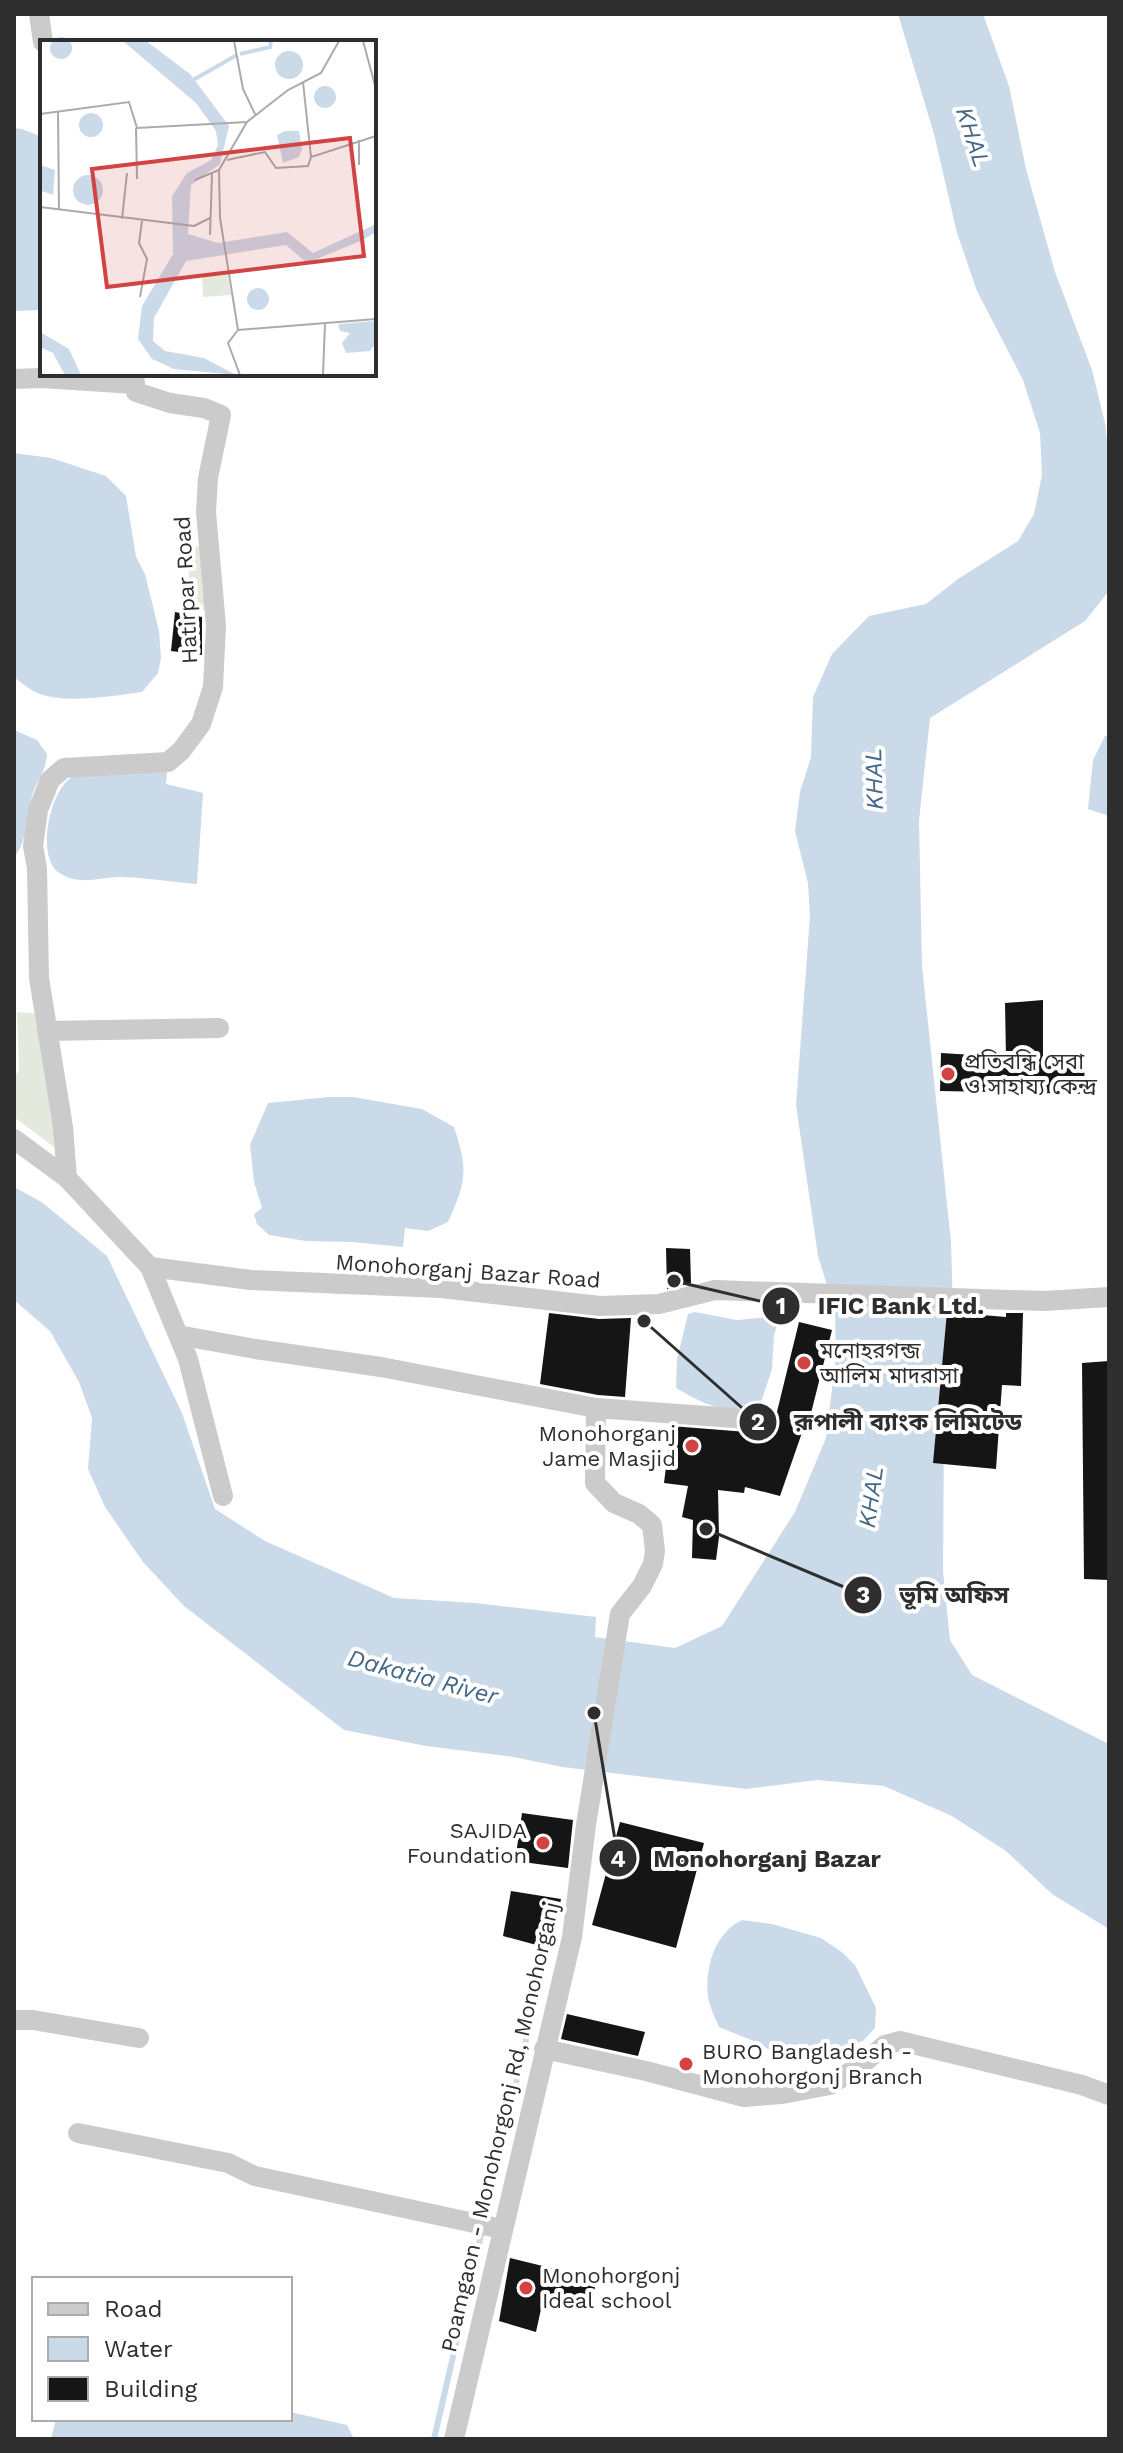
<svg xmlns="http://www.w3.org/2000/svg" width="1123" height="2453" font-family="'Work Sans','Noto Sans Bengali',sans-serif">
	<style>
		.green { fill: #e3eadd }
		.water { fill: #cbdae8 }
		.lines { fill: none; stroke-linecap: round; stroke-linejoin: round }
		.stream { stroke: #cbdae8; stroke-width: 6 }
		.building { fill: #151515 }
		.minor { stroke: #cbcbcb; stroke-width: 20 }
		.poi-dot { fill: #d24443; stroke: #fff; stroke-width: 3 }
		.labels { text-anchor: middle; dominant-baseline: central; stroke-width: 8; stroke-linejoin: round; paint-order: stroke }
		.street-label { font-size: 22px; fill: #2e2e2e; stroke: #fff }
		.poi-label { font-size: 22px; fill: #2e2e2e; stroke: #fff; text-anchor: start }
		.water-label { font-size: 24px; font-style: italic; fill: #456887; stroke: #fff }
		.inset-river { fill: none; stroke: #cbdae8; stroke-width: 4 }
		.inset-road { fill: none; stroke: #ababab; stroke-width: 2 }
		.view { fill: #d24443; fill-opacity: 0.15; stroke: #d24443; stroke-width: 4 }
		.inset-edge { fill: none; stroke: #2e2e2e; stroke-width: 4 }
		.leader { fill: none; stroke: #2e2e2e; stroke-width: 3 }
		.callout-dot { fill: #2e2e2e; stroke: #fff; stroke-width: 3 }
		.mark-label { font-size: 24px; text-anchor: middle; font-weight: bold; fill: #fff }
		.callout-label { font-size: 24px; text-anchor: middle; font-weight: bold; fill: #2e2e2e; stroke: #fff; stroke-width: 8; stroke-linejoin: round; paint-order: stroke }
	</style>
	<rect width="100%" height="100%" fill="#fff"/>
	<!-- green -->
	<path class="green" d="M201,546L209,610H191L187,548Z
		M17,1012L43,1014L58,1150L14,1117V1077L19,1071Z"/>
	<!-- water -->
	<path class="water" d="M898,14H983L1009,86L1026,169L1055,272L1092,370L1105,423L1109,458V591L1085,621L930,718L919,821L922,966L951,1242L953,1311L944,1424L943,1571L950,1640L972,1675L1109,1744V1929L1052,1894L1006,1851L952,1816L884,1786L817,1780L746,1789L562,1767L514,1757L426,1746L344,1730L184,1606L143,1562L105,1507L88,1469L92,1418L79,1382L50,1331L14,1300V1187L43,1203L107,1256L182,1413L215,1509L265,1541L394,1598L475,1603L596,1617L595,1637L675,1648L722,1626L795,1512L826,1438L836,1356L835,1311L818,1256L796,1105L810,916L808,883L795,831L800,792L811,757L813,697L832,654L869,616L926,604L958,579L1018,541L1034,514L1042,475L1040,433L1023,380L977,291L957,233L934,134Z
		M14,128L22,129L42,137V310L14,311Z
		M14,453L51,458L106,476L126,496L136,557L145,574L159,631L161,658L158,673L142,692C112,696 62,705 35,692C28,688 21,682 14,677Z
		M14,730L37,740L47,754C45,775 37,779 32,796C26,817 28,840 14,858Z
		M1105,736H1109V816L1088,809L1093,760Z
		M124,771L167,772L166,784L203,793L197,884C171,882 143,877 117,877C97,878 77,886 58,872C36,855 50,791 71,778C85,769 108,772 124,771Z
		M329,1097H353L422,1109L454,1127C468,1169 467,1181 448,1222L428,1231L405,1228L403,1247L353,1242L306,1241L269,1235L257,1224L254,1214L262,1208L254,1182L250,1145L268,1103Z
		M695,1312L737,1320L780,1316L774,1335L772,1369L760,1405C720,1413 710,1407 676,1388L677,1359L688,1314Z
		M742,1920L772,1924L821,1938L843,1953L855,1965L876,2008L875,2028L863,2041L804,2063L779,2057L761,2044L719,2027C715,2018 710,2007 708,1997C705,1967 714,1934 742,1920Z
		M290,2412L347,2425L354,2439H51L56,2419H290Z"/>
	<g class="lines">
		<!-- stream -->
		<path class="stream" d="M434,2439L543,1966"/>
	</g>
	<!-- building -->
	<path class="building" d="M175,612L202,617V655L171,651Z
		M1043,1000V1059L1084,1060L1085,1094L940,1091L941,1053L1006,1057L1005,1003Z
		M666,1248L690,1249L691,1283L667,1289Z
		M947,1312L1006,1317V1313H1023L1021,1386L1002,1385L996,1469L933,1463Z
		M549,1313L599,1319L631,1318L625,1397L598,1395L540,1384Z
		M799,1322L832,1330L808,1425L805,1424L780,1496L745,1487L744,1493L718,1490L719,1537L716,1560L692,1558L693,1520L682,1517L688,1486L664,1483L671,1426L747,1432L758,1427L773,1428Z
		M1109,1361V1580L1084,1579L1082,1363Z
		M522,1813L573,1820L568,1868L515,1861Z
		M620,1822L704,1843L676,1948L592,1925Z
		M511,1891L561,1899L551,1949L503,1936Z
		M567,2014L645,2032L638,2056L561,2039Z
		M510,2258L596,2279L592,2306L543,2300L536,2332L499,2321Z"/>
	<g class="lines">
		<!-- minor -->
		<path class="minor" d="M39,14L43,42
			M14,379L42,378L134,384
			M47,1031L219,1028
			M14,1139L67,1178L150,1267L188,1359L223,1496
			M67,1178L63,1127L39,978L37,868L33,846L38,810L50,780L64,768L168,762L181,751L201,724L213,687L216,626L206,512L208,478L221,415L204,408L170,403L136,392L134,374
			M150,1267L251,1280L441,1288L600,1306L659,1304L715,1290L1044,1301L1109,1297
			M178,1335L255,1349L381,1367L596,1408L748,1419
			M14,2020H33L139,2038
			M544,2049L646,2071L744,2097L782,2094L830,2085L861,2065L885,2045L900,2041L1082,2085L1109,2095
			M78,2133L228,2163L255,2176L502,2229
			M454,2439L572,1937L586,1825L620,1614L642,1586L653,1564L655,1551L652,1525L639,1514L614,1503L595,1483L596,1408"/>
	</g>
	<!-- markers -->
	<g class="poi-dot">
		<circle cx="948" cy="1074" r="8"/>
		<circle cx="804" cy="1363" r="8"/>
		<circle cx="692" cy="1446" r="8"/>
		<circle cx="543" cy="1843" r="8"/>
		<circle cx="686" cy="2064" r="8"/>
		<circle cx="526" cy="2288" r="8"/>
	</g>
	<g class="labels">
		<!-- street labels -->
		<g class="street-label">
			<text transform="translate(186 590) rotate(-93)">Hatirpar Road</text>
			<text transform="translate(468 1271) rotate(4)">Monohorganj Bazar Road</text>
			<text transform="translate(500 2127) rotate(-77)">Poamgaon - Monohorgonj Rd, Monohorganj</text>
		</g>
		<!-- poi labels -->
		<g class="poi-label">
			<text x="964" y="1061">প্রতিবন্ধি সেবা<tspan x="964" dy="25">ও সাহায্য কেন্দ্র</tspan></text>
			<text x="820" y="1350">মনোহরগন্জ<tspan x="820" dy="25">আলিম মাদরাসা</tspan></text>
			<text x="676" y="1433" text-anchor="end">Monohorganj<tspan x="676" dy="25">Jame Masjid</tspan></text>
			<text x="527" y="1830" text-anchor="end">SAJIDA<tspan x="527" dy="25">Foundation</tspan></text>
			<text x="702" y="2051">BURO Bangladesh -<tspan x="702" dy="25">Monohorgonj Branch</tspan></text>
			<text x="542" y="2275">Monohorgonj<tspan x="542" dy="25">Ideal school</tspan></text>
		</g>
		<!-- water labels -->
		<g class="water-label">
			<text transform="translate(973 137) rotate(72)">KHAL</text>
			<text transform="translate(874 779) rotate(-92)">KHAL</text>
			<text transform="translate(871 1497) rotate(-82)">KHAL</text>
			<text transform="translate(423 1677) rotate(15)">Dakatia River</text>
		</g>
	</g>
	<!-- overview -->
	<g transform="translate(40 40)">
		<rect width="336" height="336" fill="#fff"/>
		<path d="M187,232L191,255L163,257L162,235Z" fill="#e3eadd"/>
		<path d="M10 8a11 11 0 1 1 22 0a11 11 0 1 1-22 0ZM83,1H106L150,34L189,86L180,124L151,145L148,194L178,203L247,192L273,213L336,184V192L323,200L267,223L246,205L146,221L114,278L113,301L125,311L164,318L196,335L134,329L112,319L98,299L102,266L133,214L132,156L147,133L171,120L178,105L176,91L156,63ZM235 25a14 14 0 1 1 28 0a14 14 0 1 1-28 0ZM274 57a11 11 0 1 1 22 0a11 11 0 1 1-22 0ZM39 85a12 12 0 1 1 24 0a12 12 0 1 1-24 0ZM245,91H259L262,109L259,117L243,123L237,95ZM0,125L15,130L13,155L2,151ZM33 150a15 15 0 1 1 30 0a15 15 0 1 1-30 0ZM207 259a11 11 0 1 1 22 0a11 11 0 1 1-22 0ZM336,281V303L330,311L306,313L302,303L310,293L300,291L298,284ZM0,292L29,309L41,335H25L13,313L0,307Z" fill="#cbdae8"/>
		<path class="inset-river" d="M200,14L230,7L231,1M153,40L197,15"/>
		<path class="inset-road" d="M194,1L203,49L216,76M323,1L336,49M263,42L271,117M18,72L19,170M0,74L89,62L97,88L207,82M96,88L97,139M319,100V125M187,120L225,112L236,128L268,126L271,117L336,96M179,130L180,178L198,290M155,140L179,130L207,82L248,50L281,33L299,1M0,167L154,186L170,178M82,179L87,133M170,195L172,134M100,257L107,219L99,203L102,181M198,290L336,279M198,290L188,303L200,335M283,335L285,283"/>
		<path class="view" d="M310,98L324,216L67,247L52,129Z"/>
		<rect width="336" height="336" class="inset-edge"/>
	</g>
	<!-- callouts -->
	<path class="leader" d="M674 1281L781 1306M644 1321L758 1422M706 1529L863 1595M594 1713L618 1858"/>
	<g class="callout-dot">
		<circle cx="674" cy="1281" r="8"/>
		<circle cx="644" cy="1321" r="8"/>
		<circle cx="706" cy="1529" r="8"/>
		<circle cx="594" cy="1713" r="8"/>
		<circle cx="781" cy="1306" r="20"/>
		<circle cx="758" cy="1422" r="20"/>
		<circle cx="863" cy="1595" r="20"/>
		<circle cx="618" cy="1858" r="20"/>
	</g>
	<g class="mark-label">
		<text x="781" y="1314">1</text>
		<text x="758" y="1430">2</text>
		<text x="863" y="1603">3</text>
		<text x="618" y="1867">4</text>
	</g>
	<g class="callout-label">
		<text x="901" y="1314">IFIC Bank Ltd.</text>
		<text x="908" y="1430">রূপালী ব্যাংক লিমিটেড</text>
		<text x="954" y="1603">ভূমি অফিস</text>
		<text x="767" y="1867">Monohorganj Bazar</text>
	</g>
	<!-- border -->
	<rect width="1123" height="2453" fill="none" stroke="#2e2e2e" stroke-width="32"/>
	<!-- legend -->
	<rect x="32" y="2277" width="260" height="144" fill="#ffffff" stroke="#ababab" stroke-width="2"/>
	<rect x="48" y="2303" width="40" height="12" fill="#cbcbcb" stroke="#ababab" stroke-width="2"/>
	<text x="104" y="2317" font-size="24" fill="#2e2e2e">Road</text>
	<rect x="48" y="2337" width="40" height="24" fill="#cbdae8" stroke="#ababab" stroke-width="2"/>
	<text x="104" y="2357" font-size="24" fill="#2e2e2e">Water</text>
	<rect x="48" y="2377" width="40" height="24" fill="#151515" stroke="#ababab" stroke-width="2"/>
	<text x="104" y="2397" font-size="24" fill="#2e2e2e">Building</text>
</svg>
